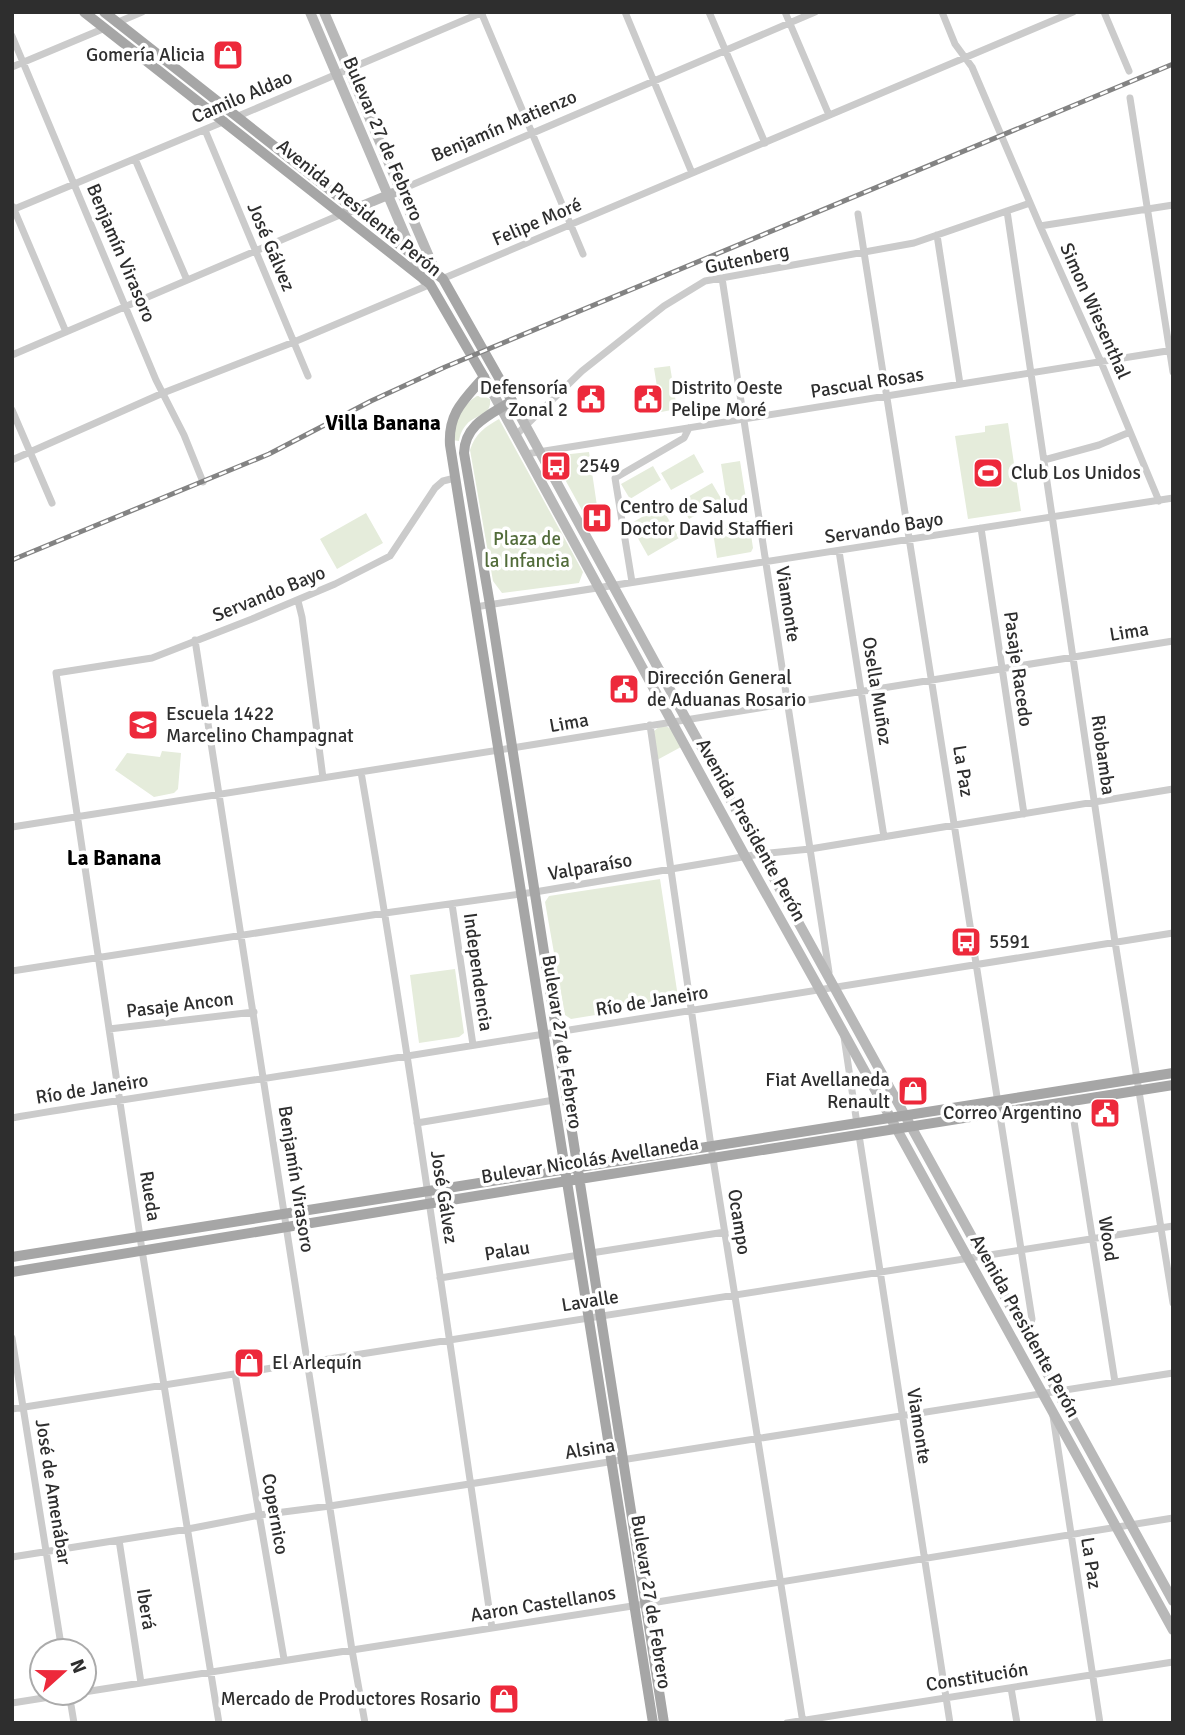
<svg xmlns="http://www.w3.org/2000/svg" width="1185" height="1735" font-family="Signika,sans-serif">
	<style>
		.green { fill: #e5ecdb }
		.lines { fill: none; stroke-linecap: round; stroke-linejoin: round }
		.street { stroke: #cbcbcb; stroke-width: 7 }
		.secondary { stroke: #b8b8b8; stroke-width: 10 }
		.primary { stroke: #a6a6a6; stroke-width: 10 }
		.rail-casing { stroke: #838383; stroke-width: 5 }
		.rail { stroke: #fff; stroke-width: 2.5; stroke-dasharray: 8; stroke-linecap: butt }
		.labels { text-anchor: middle; dominant-baseline: central; stroke-width: 7; stroke-linejoin: round; paint-order: stroke }
		.poi-label { font-size: 19px; fill: #2e2e2e; stroke: #fff; text-anchor: start }
		.street-label { font-size: 19px; fill: #2e2e2e; stroke: #fff }
		.park-label { font-size: 19px; fill: #526c3a; stroke: #fff }
		.neighbourhood-label { font-size: 21px; font-weight: bold; fill: #000; stroke: #fff }
	</style>
	<rect width="100%" height="100%" fill="#fff"/>
	<!-- green -->
	<path class="green" d="M670,366L677,409L661,412L654,368Z
		M477,396H484L490,399C492,416 476,414 467,424C462,429 460,435 459,441L452,440C453,424 463,404 477,396Z
		M499,419L583,572L579,583L502,593L493,581L470,450C475,434 485,427 499,419Z
		M1008,423L1021,511L968,519L955,436L985,432V426Z
		M589,452L597,506L583,512L552,456Z
		M694,454L704,472L671,490L661,473Z
		M740,461L746,499L727,502L721,464Z
		M653,466L661,480L630,499L621,484Z
		M712,483L722,500L689,519L679,502Z
		M661,506L679,538L648,556L630,524Z
		M366,513L383,543L337,569L320,539Z
		M749,521L753,548L751,552L717,558L712,526Z
		M666,726L671,729L681,747L657,760L654,731L659,727Z
		M162,751L181,753L178,789L174,793L154,797L115,770L127,753L160,757Z
		M660,879L678,997L674,1003H669L571,1019L565,1015L545,902L549,896Z
		M455,969L464,1033L459,1037L419,1043L410,975Z"/>
	<g class="lines">
		<!-- street -->
		<path class="street" d="M481,12L583,254
			M625,12L692,173
			M709,12L765,143
			M785,12L829,115
			M942,12L955,44L972,67L1040,226L1101,362L1159,501
			M1104,12L1129,71
			M116,23L142,12
			M12,36L156,380L184,435L203,482
			M12,67L105,28
			M1130,98L1173,372
			M236,117L483,12
			M205,130L308,376
			M135,159L187,280
			M400,190L815,12
			M13,207L66,332
			M12,210L225,121
			M1007,211L1115,942L1173,1303
			M858,214L1032,1319L1030,1326L1024,1331
			M1040,226L1173,205
			M937,235L960,384
			M722,278L829,972
			M442,279L1073,12
			M12,355L342,214
			M12,410L52,503
			M516,435L582,371L664,306L705,281L914,243L1030,203
			M526,454L1173,350
			M12,460L163,393L294,342L431,284
			M1044,460L1099,445L1130,432
			M981,528L1024,814
			M839,551L884,837
			M632,582L615,478L684,438L689,428
			M298,601L302,617L323,778
			M475,607L1173,498
			M195,640L352,1650L365,1723
			M650,725L711,1146L803,1723
			M361,772C410,1056 449,1342 492,1628
			M12,827L512,748L1173,641
			M452,904L473,1045
			M12,971L385,913L535,892L760,854L810,849L1173,789
			M109,1029L254,1012
			M844,1037L857,1124
			M1071,1102L1115,1382
			M12,1118C121,1099 230,1084 339,1067C617,1023 895,978 1173,933
			M417,1123L554,1100
			M859,1135L950,1723
			M591,1253L725,1232
			M440,1278L579,1255
			M12,1338L62,1651
			M235,1374L284,1659
			M12,1409L1173,1226
			M1053,1416L1100,1723
			M119,1540L141,1683
			M12,1557L188,1529L260,1515L330,1506L1173,1373
			M1011,1688L1017,1723
			M84,1692L645,1604L1173,1518
			M69,1693L74,1723
			M12,1703L75,1693
			M219,1723L142,1250L56,673L152,658L252,619L335,584L390,556L435,488L443,481L455,478
			M787,1723L1173,1662"/>
		<!-- secondary -->
		<path class="secondary" d="M310,12L424,280
			M324,12L436,273
			M342,214L393,193
			M484,377L745,856L820,990L1173,1630
			M512,401L686,719L1173,1601"/>
		<!-- primary -->
		<path class="primary" d="M84,12L430,284L484,377C464,400 448,413 450,445L653,1723
			M104,12L443,279L512,401C490,415 465,424 464,453L490,605L664,1723
			M12,1257L1173,1073
			M12,1272L567,1181L1173,1085"/>
		<!-- rail casing -->
		<g class="rail-casing">
			<path id="rail" d="M12,560L269,454L371,401L445,367L1173,64"/>
		</g>
		<!-- rail -->
		<use href="#rail" class="rail"/>
	</g>
	<!-- icons -->
	<defs>
		<g id="shop-square" transform="scale(1.575)"><rect x="-9" y="-9" width="18" height="18" rx="4" fill="#ed293b" stroke="#fff"/><path d="M-5-2.5h2.3a2.7 3.5 0 0 1 5.4 0H5L5.5 6h-11ZM-1.5-2.5h3a1.5 2.3 0 0 0-3 0Z" fill="#fff"/></g>
		<g id="civic-square" transform="scale(1.575)"><rect x="-9" y="-9" width="18" height="18" rx="4" fill="#ed293b" stroke="#fff"/><path d="M-.6-6.5H3V-4.5H.6V-3L4-1V1h2V6H-6V1h2V-1L-.6-3ZM-1.2 2.5V6h2.4V2.5Z" fill="#fff"/></g>
		<g id="bus-square" transform="scale(1.575)"><rect x="-9" y="-9" width="18" height="18" rx="4" fill="#ed293b" stroke="#fff"/><path d="M-5-6H5V4H4V6H2V4H-2V6H-4V4H-5ZM-3.5-4V0h7V-4ZM-3.5 1.2v1.5H-2V1.2ZM2 1.2v1.5H3.5V1.2Z" fill="#fff"/></g>
		<g id="stadium-square" transform="scale(1.575)"><rect x="-9" y="-9" width="18" height="18" rx="4" fill="#ed293b" stroke="#fff"/><path d="M0-5a6.5 5 0 1 0 0 10a6.5 5 0 1 0 0-10ZM-3.5-1.8h7v3.6h-7Z" fill="#fff"/></g>
		<g id="hospital-square" transform="scale(1.575)"><rect x="-9" y="-9" width="18" height="18" rx="4" fill="#ed293b" stroke="#fff"/><path d="M-5-5h3v3.5h4V-5h3V5h-3V1.5h-4V5h-3Z" fill="#fff"/></g>
		<g id="school-square" transform="scale(1.575)"><rect x="-9" y="-9" width="18" height="18" rx="4" fill="#ed293b" stroke="#fff"/><path d="M0-5L7-2L0 1L-7-2ZM-4 1L0 2.5L4 1V4Q0 6-4 4Z" fill="#fff"/></g>
	</defs>
	<g fill-rule="evenodd">
		<use href="#shop-square" x="228" y="55"/>
		<use href="#civic-square" x="591" y="399"/>
		<use href="#civic-square" x="648" y="399"/>
		<use href="#bus-square" x="556" y="466"/>
		<use href="#stadium-square" x="988" y="473"/>
		<use href="#hospital-square" x="597" y="518"/>
		<use href="#civic-square" x="624" y="689"/>
		<use href="#school-square" x="143" y="725"/>
		<use href="#bus-square" x="966" y="942"/>
		<use href="#shop-square" x="913" y="1091"/>
		<use href="#civic-square" x="1105" y="1113"/>
		<use href="#shop-square" x="249" y="1363"/>
		<use href="#shop-square" x="504" y="1699"/>
	</g>
	<g class="labels">
		<!-- poi labels -->
		<g class="poi-label">
			<text x="205" y="55" text-anchor="end">Gomería Alicia</text>
			<text x="568" y="388" text-anchor="end">Defensoría<tspan x="568" dy="22">Zonal 2</tspan></text>
			<text x="671" y="388">Distrito Oeste<tspan x="671" dy="22">Pelipe Moré</tspan></text>
			<text x="579" y="466">2549</text>
			<text x="1011" y="473">Club Los Unidos</text>
			<text x="620" y="507">Centro de Salud<tspan x="620" dy="22">Doctor David Staffieri</tspan></text>
			<text x="647" y="678">Dirección General<tspan x="647" dy="22">de Aduanas Rosario</tspan></text>
			<text x="166" y="714">Escuela 1422<tspan x="166" dy="22">Marcelino Champagnat</tspan></text>
			<text x="989" y="942">5591</text>
			<text x="890" y="1080" text-anchor="end">Fiat Avellaneda<tspan x="890" dy="22">Renault</tspan></text>
			<text x="1082" y="1113" text-anchor="end">Correo Argentino</text>
			<text x="272" y="1363">El Arlequín</text>
			<text x="481" y="1699" text-anchor="end">Mercado de Productores Rosario</text>
		</g>
		<!-- street labels -->
		<g class="street-label">
			<text transform="translate(242 97) rotate(-23)">Camilo Aldao</text>
			<text transform="translate(504 126) rotate(-23)">Benjamín Matienzo</text>
			<text transform="translate(383 139) rotate(67)">Bulevar 27 de Febrero</text>
			<text transform="translate(359 208) rotate(39)">Avenida Presidente Perón</text>
			<text transform="translate(537 222) rotate(-23)">Felipe Moré</text>
			<text transform="translate(271 247) rotate(67)">José Gálvez</text>
			<text transform="translate(121 253) rotate(67)">Benjamín Virasoro</text>
			<text transform="translate(747 259) rotate(-12)">Gutenberg</text>
			<text transform="translate(1095 311) rotate(66)">Simon Wiesenthal</text>
			<text transform="translate(867 383) rotate(-9)">Pascual Rosas</text>
			<text transform="translate(884 528) rotate(-9)">Servando Bayo</text>
			<text transform="translate(269 594) rotate(-22)">Servando Bayo</text>
			<text transform="translate(788 604) rotate(81)">Viamonte</text>
			<text transform="translate(1129 632) rotate(-9)">Lima</text>
			<text transform="translate(1018 669) rotate(82)">Pasaje Racedo</text>
			<text transform="translate(877 691) rotate(81)">Osella Muñoz</text>
			<text transform="translate(569 723) rotate(-10)">Lima</text>
			<text transform="translate(1103 755) rotate(82)">Riobamba</text>
			<text transform="translate(963 771) rotate(81)">La Paz</text>
			<text transform="translate(751 830) rotate(61)">Avenida Presidente Perón</text>
			<text transform="translate(590 867) rotate(-10)">Valparaíso</text>
			<text transform="translate(478 972) rotate(82)">Independencia</text>
			<text transform="translate(652 1001) rotate(-9)">Río de Janeiro</text>
			<text transform="translate(180 1005) rotate(-7)">Pasaje Ancon</text>
			<text transform="translate(562 1042) rotate(81)">Bulevar 27 de Febrero</text>
			<text transform="translate(92 1089) rotate(-9)">Río de Janeiro</text>
			<text transform="translate(590 1160) rotate(-9)">Bulevar Nicolás Avellaneda</text>
			<text transform="translate(296 1179) rotate(81)">Benjamín Virasoro</text>
			<text transform="translate(150 1196) rotate(81)">Rueda</text>
			<text transform="translate(444 1197) rotate(81)">José Gálvez</text>
			<text transform="translate(739 1222) rotate(81)">Ocampo</text>
			<text transform="translate(1108 1239) rotate(81)">Wood</text>
			<text transform="translate(507 1251) rotate(-9)">Palau</text>
			<text transform="translate(590 1301) rotate(-9)">Lavalle</text>
			<text transform="translate(1025 1326) rotate(61)">Avenida Presidente Perón</text>
			<text transform="translate(919 1426) rotate(81)">Viamonte</text>
			<text transform="translate(590 1449) rotate(-9)">Alsina</text>
			<text transform="translate(53 1492) rotate(81)">José de Amenábar</text>
			<text transform="translate(275 1514) rotate(80)">Copernico</text>
			<text transform="translate(1091 1563) rotate(81)">La Paz</text>
			<text transform="translate(651 1602) rotate(81)">Bulevar 27 de Febrero</text>
			<text transform="translate(543 1604) rotate(-9)">Aaron Castellanos</text>
			<text transform="translate(146 1609) rotate(81)">Iberá</text>
			<text transform="translate(977 1677) rotate(-9)">Constitución</text>
		</g>
		<!-- park labels -->
		<g class="park-label">
			<text x="527" y="539">Plaza de<tspan x="527" dy="22">la Infancia</tspan></text>
		</g>
		<!-- neighbourhood labels -->
		<g class="neighbourhood-label">
			<text x="383" y="423">Villa Banana</text>
			<text x="114" y="858">La Banana</text>
		</g>
	</g>
	<!-- border -->
	<rect width="1185" height="1735" fill="none" stroke="#2e2e2e" stroke-width="28"/>
	<!-- north arrow -->
	<g transform="translate(63 1672) rotate(69)"><circle r="33" fill="#ffffff" stroke="#ababab" stroke-width="2"/>
	<path d="M0-5L12 26L0 18L-12 26Z" fill="#ed293b"/>
	<text y="-10" font-size="19" font-weight="bold" text-anchor="middle" fill="#2e2e2e">N</text>
	</g>
</svg>
